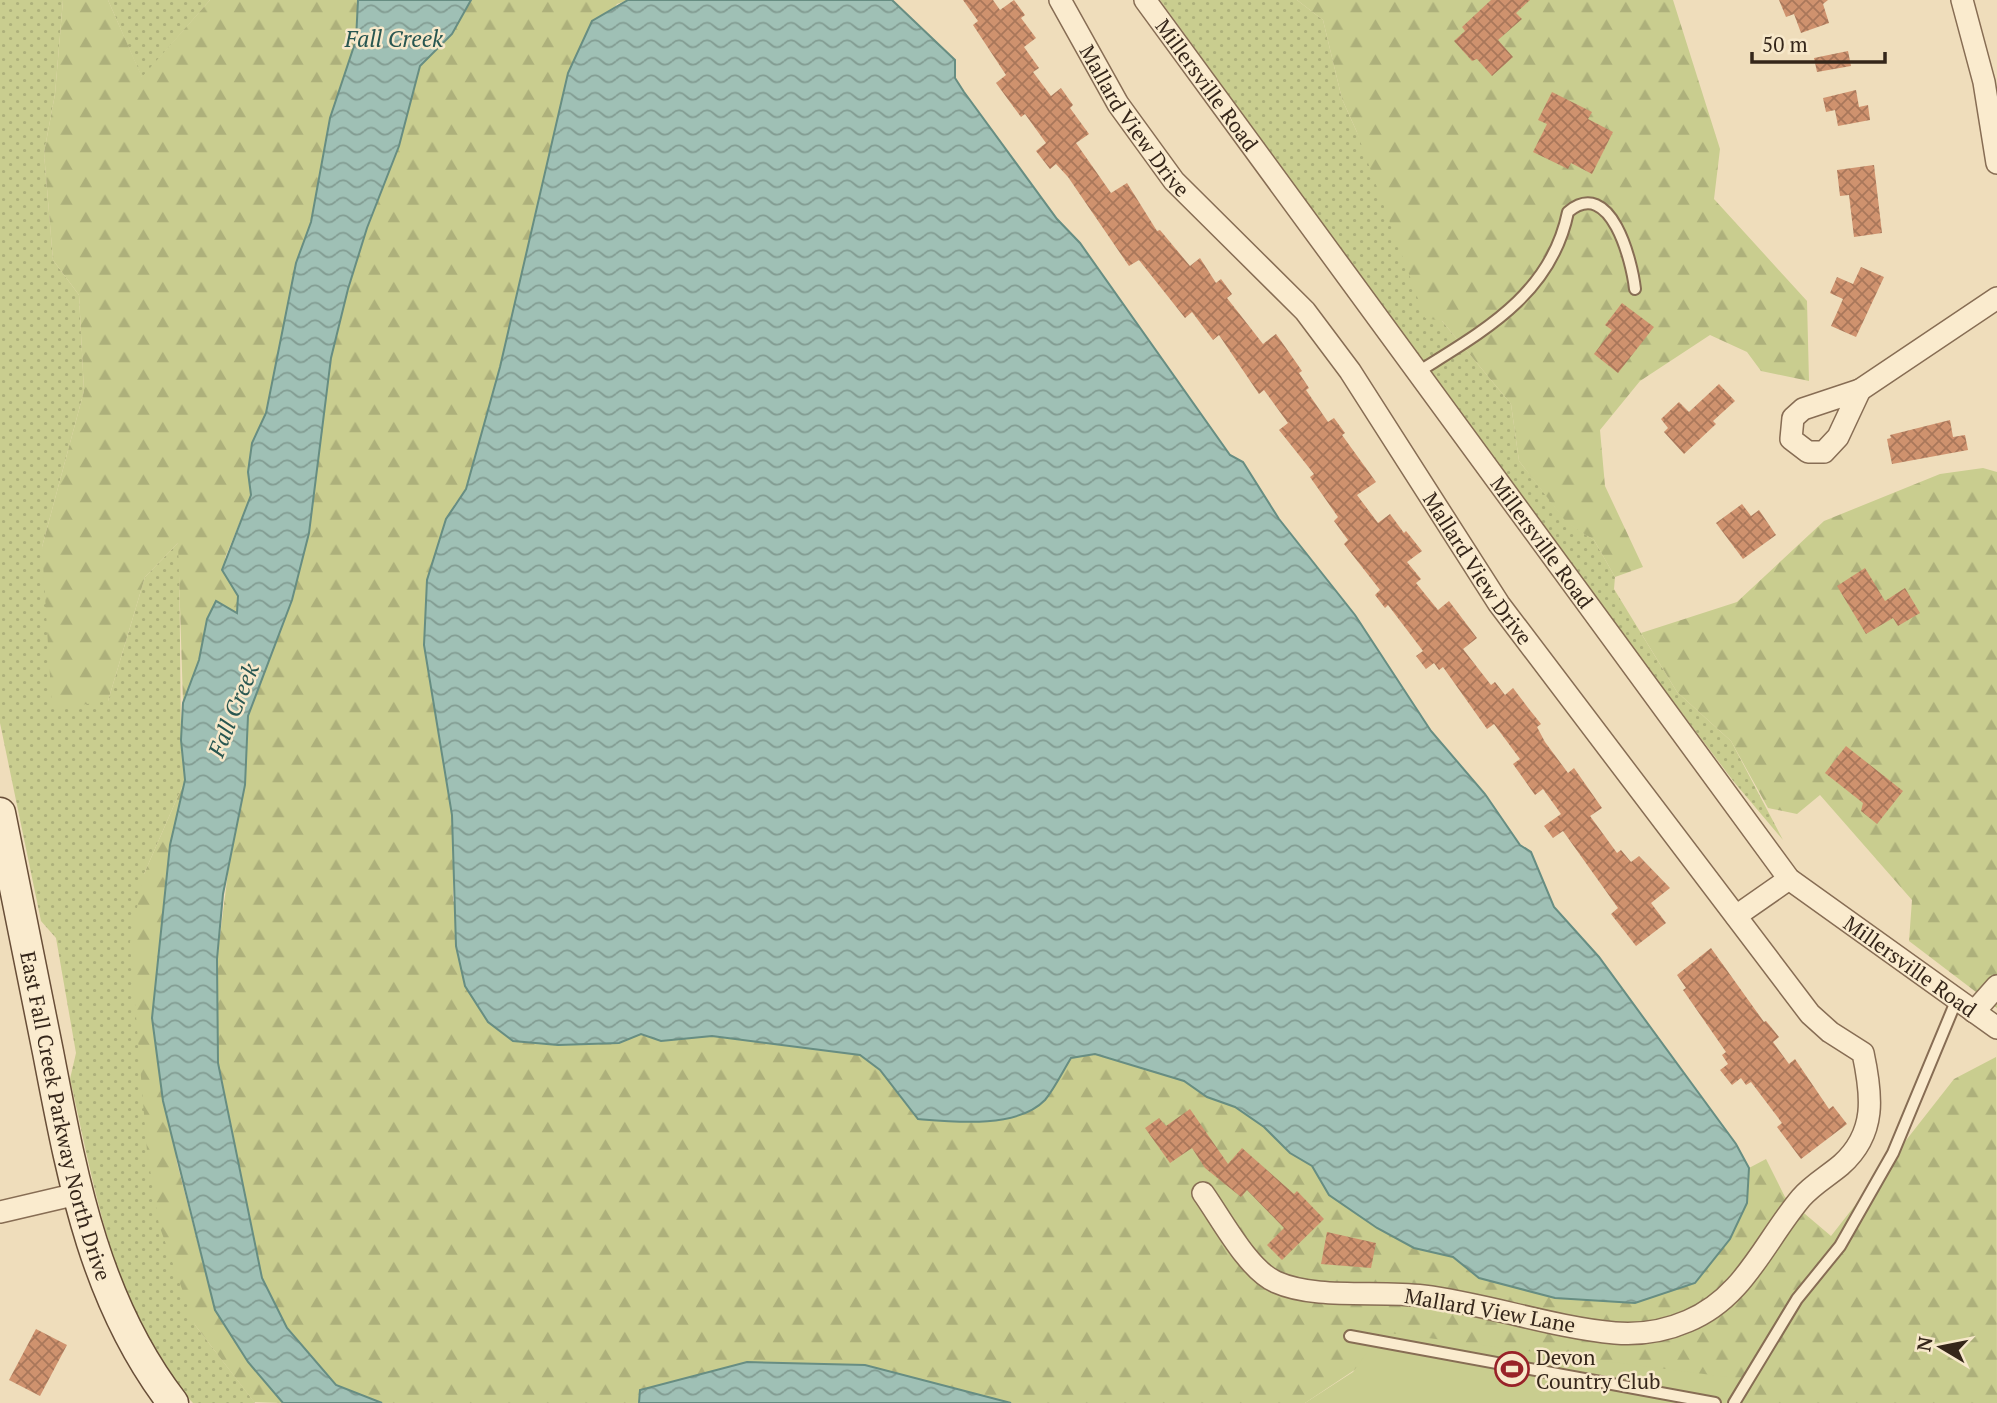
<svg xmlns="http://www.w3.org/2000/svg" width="1997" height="1403" font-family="'PT Serif',serif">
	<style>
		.grass { fill: url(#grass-dots) }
		.forest { fill: url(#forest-firs) }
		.park { fill: #c9cd8f }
		.water { fill: url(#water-waves); stroke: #678d82; stroke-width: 2 }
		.building { fill: url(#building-cross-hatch) }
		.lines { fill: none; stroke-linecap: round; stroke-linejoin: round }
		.lane-casing { stroke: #876d54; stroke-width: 14 }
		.street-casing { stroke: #876d54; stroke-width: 24 }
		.secondary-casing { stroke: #684e38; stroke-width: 33 }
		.lane { stroke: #faebce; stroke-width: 10 }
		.street { stroke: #faebce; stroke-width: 21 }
		.secondary { stroke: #faebce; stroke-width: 30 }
		.labels { text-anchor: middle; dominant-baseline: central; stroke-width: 5; stroke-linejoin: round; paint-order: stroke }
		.street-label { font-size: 21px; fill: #35261a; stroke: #f7e8ca }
		.poi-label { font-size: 21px; fill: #35261a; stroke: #f7e8ca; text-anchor: start }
		.water-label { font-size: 23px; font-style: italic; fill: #285651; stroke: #f7e8ca }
	</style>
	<defs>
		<pattern id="grass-dots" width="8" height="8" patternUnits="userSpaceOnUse" patternTransform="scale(1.75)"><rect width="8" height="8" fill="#c9cd8f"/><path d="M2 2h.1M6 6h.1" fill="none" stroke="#adb07b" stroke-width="1.8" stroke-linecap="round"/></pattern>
		<pattern id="forest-firs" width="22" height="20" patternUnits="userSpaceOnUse" patternTransform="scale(1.75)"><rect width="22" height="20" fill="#c9cd8f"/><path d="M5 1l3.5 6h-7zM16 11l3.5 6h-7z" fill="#adb07b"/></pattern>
		<pattern id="water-waves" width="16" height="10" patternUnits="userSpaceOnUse" patternTransform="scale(1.75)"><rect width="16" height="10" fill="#9fc0b5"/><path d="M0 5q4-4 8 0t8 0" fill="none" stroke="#829c92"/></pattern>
		<pattern id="building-cross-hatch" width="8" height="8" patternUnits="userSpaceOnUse" patternTransform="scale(1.75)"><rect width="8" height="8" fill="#cf926e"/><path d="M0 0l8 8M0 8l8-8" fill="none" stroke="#a9775a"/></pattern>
	</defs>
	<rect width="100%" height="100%" fill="#efddbb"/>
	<!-- grass -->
	<path class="grass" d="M0,0H63L55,94L44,153L53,260L79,295L84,391L42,547L108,701L145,577L179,542L181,740L185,780L144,874L195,1325L255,1403H193C116,1325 94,1183 70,1079L76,1053L56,938L41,921L0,723Z
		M108,0H210L142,78Z
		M1160,0H1297L1323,20L1342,99L1442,321L1511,404L1519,461L1567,522L1594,540L1615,577L1614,589L1677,692L1731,741L1783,840L1734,782L1561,553Z"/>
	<!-- forest -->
	<path class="forest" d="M63,0H108L142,77L210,0H358L356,40L330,118L311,222L296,263L266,413L252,443L248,472L251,495L225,558L239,596L237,614L203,639L199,660L183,703L178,543L145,577L108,701L52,709L42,547L84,391L79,295L53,260L44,153L55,94Z
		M471,0H628L617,4L568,73L500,367L466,489L454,505L453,901L619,1043L641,1033L661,1041L712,1036L860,1055L880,1070L918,1119C953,1122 1018,1129 1045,1100C1055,1088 1063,1071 1071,1058L1095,1054L1184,1081L1207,1097L1235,1107L1264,1127L1290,1153L1312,1166L1329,1195L1377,1228L1414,1248L1453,1257L1479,1278L1695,1283C1727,1243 1747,1222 1749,1168L1766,1159L1785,1197L1831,1236L1954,1079L1996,1057L1997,1403H1735L1359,1367L1305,1403H1011L865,1365L747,1362L640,1390L639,1403H382L336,1385L287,1328L262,1278L218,1063L217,959L248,716L270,658L309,533L331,358L348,289L367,228L399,146L420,65L452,34Z
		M1297,0H1673L1720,149L1714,199L1807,301L1809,381L1761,371L1747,352L1710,335L1640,381L1600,430L1605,486L1643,567L1615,577L1594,540L1567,523L1519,461L1511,404L1442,321L1425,318L1356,130L1342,99L1323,20Z
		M1983,468L1997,472V1008L1909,941L1912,900L1820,795L1797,814L1768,808L1731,741L1677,692L1641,633L1737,602L1824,521L1940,474Z
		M185,780L170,845L166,893L176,1159L215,1310L248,1362L283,1403L254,1402L195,1325L159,1225L147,1151L130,942L144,874Z"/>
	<!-- park -->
	<path class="park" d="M1382,1332L1727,1377L1735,1403H1305L1353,1372Z"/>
	<!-- water -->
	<path class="water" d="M358,0H471L452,34L420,66L399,146L367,228L348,289L331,358L309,533L292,600L248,716L245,785L223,894L217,959L218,1063L262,1278L287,1328L336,1385L382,1403H283L248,1362L215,1310L163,1101L152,1018L170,845L185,780L181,740L183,703L199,660L207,619L216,601L237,613L238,596L222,570L251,495L248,472L252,443L266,413L296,263L311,222L330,118L356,40Z
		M628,0H892L955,60V78L964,92L1057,219L1080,243L1230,455L1243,462L1279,519L1355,615L1431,731L1485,794L1520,845L1531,852L1554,907L1599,957L1736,1144L1749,1168L1747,1203L1730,1239L1695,1283L1635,1303L1555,1298L1479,1278L1453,1257L1414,1248L1377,1228L1329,1195L1312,1166L1290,1153L1264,1127L1235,1107L1207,1097L1184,1081L1095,1054L1071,1058C1063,1071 1055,1088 1045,1100C1017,1129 953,1122 918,1119L880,1070L860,1055L712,1036L661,1041L641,1034L619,1043L558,1045L513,1041L488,1022L465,986L456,946L452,815L424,645L427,580L446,519L466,489L500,367L568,73L592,21Z
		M747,1362L865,1365L1011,1403H639L640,1390Z"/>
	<!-- building -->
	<path class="building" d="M963,0H993L1000,10L1014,0L1025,15L1021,18L1036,38L1024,47L1039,68L1033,72L1051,96L1061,88L1073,105L1070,108L1089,134L1076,143L1111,193L1127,183L1157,231L1160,230L1190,266L1200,258L1216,283L1221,279L1232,294L1227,298L1263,344L1276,334L1286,348L1302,371L1299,373L1309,388L1306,390L1328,422L1334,418L1345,433L1342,435L1376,482L1357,495L1378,523L1390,514L1404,533L1406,531L1422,551L1407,562L1421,579L1416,583L1438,610L1449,601L1477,638L1463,649L1491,685L1495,682L1505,695L1513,688L1529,709L1541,724L1537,727L1545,742L1568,773L1574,768L1602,808L1590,816L1617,853L1621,850L1631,862L1639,856L1670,888L1651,903L1666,923L1636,946L1611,914L1618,908L1563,831L1553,838L1544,826L1561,814L1543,789L1535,795L1513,764L1520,759L1494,724L1487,729L1443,667L1439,670L1434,663L1426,669L1416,656L1423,651L1388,605L1385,608L1375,595L1380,590L1344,544L1348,540L1334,521L1338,517L1310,477L1314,474L1279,430L1288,423L1264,390L1259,394L1219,335L1213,340L1192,312L1185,318L1139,260L1129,266L1068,177L1056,164L1050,169L1036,151L1046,143L1025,114L1021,117L996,83L1006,75L973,25L978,21Z
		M1491,0H1530L1516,13L1522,19L1498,40L1513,57L1492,76L1477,59L1472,61L1454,41L1465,31L1462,27Z
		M1779,0H1828L1823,4L1829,23L1801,33L1794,14L1786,17Z
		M1848,51L1851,66L1817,72L1814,58Z
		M1856,90L1859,107L1868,105L1870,120L1838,126L1835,110L1826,112L1823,98Z
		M1552,92L1592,112L1588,119L1613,132L1592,174L1571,163L1568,169L1533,152L1547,124L1538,120Z
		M1874,165L1882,233L1854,237L1849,195L1840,196L1837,170Z
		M1861,267L1884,277L1856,337L1831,326L1843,299L1830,293L1837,277L1853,284Z
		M1622,303L1654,327L1618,373L1594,354L1612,330L1605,325Z
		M1719,384L1735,401L1713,421L1716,424L1684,454L1664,432L1668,428L1661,419L1679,402L1689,412Z
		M1950,420L1953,437L1965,435L1968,450L1892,464L1887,439L1891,438L1890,435Z
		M1742,504L1751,516L1759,510L1776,535L1743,559L1716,523Z
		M1865,568L1885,601L1905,588L1920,613L1898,626L1893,618L1866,634L1837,586Z
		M1846,746L1903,791L1877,824L1861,811L1863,803L1825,773Z
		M1711,948L1764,1022L1766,1021L1779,1037L1773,1042L1789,1064L1795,1059L1829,1109L1833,1106L1847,1124L1801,1159L1777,1127L1782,1123L1751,1082L1746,1085L1741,1078L1732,1085L1720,1070L1728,1064L1722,1055L1726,1052L1683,990L1686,988L1677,975Z
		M1190,1109L1228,1164L1242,1148L1294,1194L1297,1191L1324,1219L1282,1260L1267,1245L1284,1228L1247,1190L1241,1197L1205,1168L1192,1148L1170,1163L1145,1128L1159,1118L1166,1126Z
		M1327,1232L1376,1243L1371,1268L1321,1264Z
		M36,1329L67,1345L40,1396L9,1380Z"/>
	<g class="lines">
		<!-- lane casing -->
		<g class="lane-casing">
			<path id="lane" d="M1418,372C1483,331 1551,295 1568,212C1611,176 1632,262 1635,289
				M1350,1336L1715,1403
				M1734,1403L1797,1299L1840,1246L1893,1153L1957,999"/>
		</g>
		<!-- street casing -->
		<g class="street-casing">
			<g id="street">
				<path id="s1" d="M1060,0L1118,104L1174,181L1305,311L1350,371L1499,604L1810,1014L1830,1032L1863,1053C1872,1095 1877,1133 1841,1165C1828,1176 1812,1185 1801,1198C1764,1242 1744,1298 1688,1321C1665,1331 1640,1335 1615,1333C1551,1327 1487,1304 1423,1296C1379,1290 1316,1300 1276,1282C1248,1270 1221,1218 1203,1193"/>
				<path id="s2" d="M1145,0L1789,879L1997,1028"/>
				<path d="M1962,0L1984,82L1997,163"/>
				<path d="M1860,390L1838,437L1824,452H1808L1791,439L1793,418L1803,409Z"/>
				<path d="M1860,390L1997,298"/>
				<path d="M1736,916L1789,879"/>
				<path d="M1974,1012L1997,986"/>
				<path d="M0,1212L77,1194"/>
			</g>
		</g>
		<!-- secondary casing -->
		<g class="secondary-casing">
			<g id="secondary">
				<path id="s3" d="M0,813C16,893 32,972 48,1052C72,1176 94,1301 173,1403"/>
			</g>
		</g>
		<!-- lane -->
		<use href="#lane" class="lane"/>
		<!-- street -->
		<use href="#street" class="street"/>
		<!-- secondary -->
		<use href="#secondary" class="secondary"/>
	</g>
	<!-- icons -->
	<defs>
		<g id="stadium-ring" transform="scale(1.75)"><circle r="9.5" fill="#f7e8ca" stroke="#982228" stroke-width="1.5"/><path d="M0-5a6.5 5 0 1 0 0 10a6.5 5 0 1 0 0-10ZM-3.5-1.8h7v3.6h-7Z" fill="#982228"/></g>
	</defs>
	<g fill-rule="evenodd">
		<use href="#stadium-ring" x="1512" y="1369"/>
	</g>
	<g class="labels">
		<!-- street labels -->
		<g class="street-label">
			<text stroke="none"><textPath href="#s2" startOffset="105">Millersville Road</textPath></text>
			<text stroke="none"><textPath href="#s1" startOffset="142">Mallard View Drive</textPath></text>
			<text stroke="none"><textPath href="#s2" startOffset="672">Millersville Road</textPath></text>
			<text stroke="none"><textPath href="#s1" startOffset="709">Mallard View Drive</textPath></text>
			<text stroke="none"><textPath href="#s2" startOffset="1239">Millersville Road</textPath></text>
			<text stroke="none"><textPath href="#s3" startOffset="310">East Fall Creek Parkway North Drive</textPath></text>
			<text transform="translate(1490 1310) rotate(10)">Mallard View Lane</text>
		</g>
		<!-- poi labels -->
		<g class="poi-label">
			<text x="1536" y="1357">Devon<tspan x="1536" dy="24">Country Club</tspan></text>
		</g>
		<!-- water labels -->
		<g class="water-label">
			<text x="394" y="38">Fall Creek</text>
			<text transform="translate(233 710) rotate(-68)">Fall Creek</text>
		</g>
	</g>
	<!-- north arrow -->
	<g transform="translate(1941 1347) rotate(280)" stroke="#f7e8ca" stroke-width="5" paint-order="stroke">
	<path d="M0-5L12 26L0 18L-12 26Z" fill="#35261a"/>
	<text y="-10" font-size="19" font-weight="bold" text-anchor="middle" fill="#35261a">N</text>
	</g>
	<!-- scale -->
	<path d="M1752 52v10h133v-10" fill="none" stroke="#35261a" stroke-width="3.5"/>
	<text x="1762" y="52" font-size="21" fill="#35261a" stroke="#f7e8ca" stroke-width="5" paint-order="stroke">50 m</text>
</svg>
